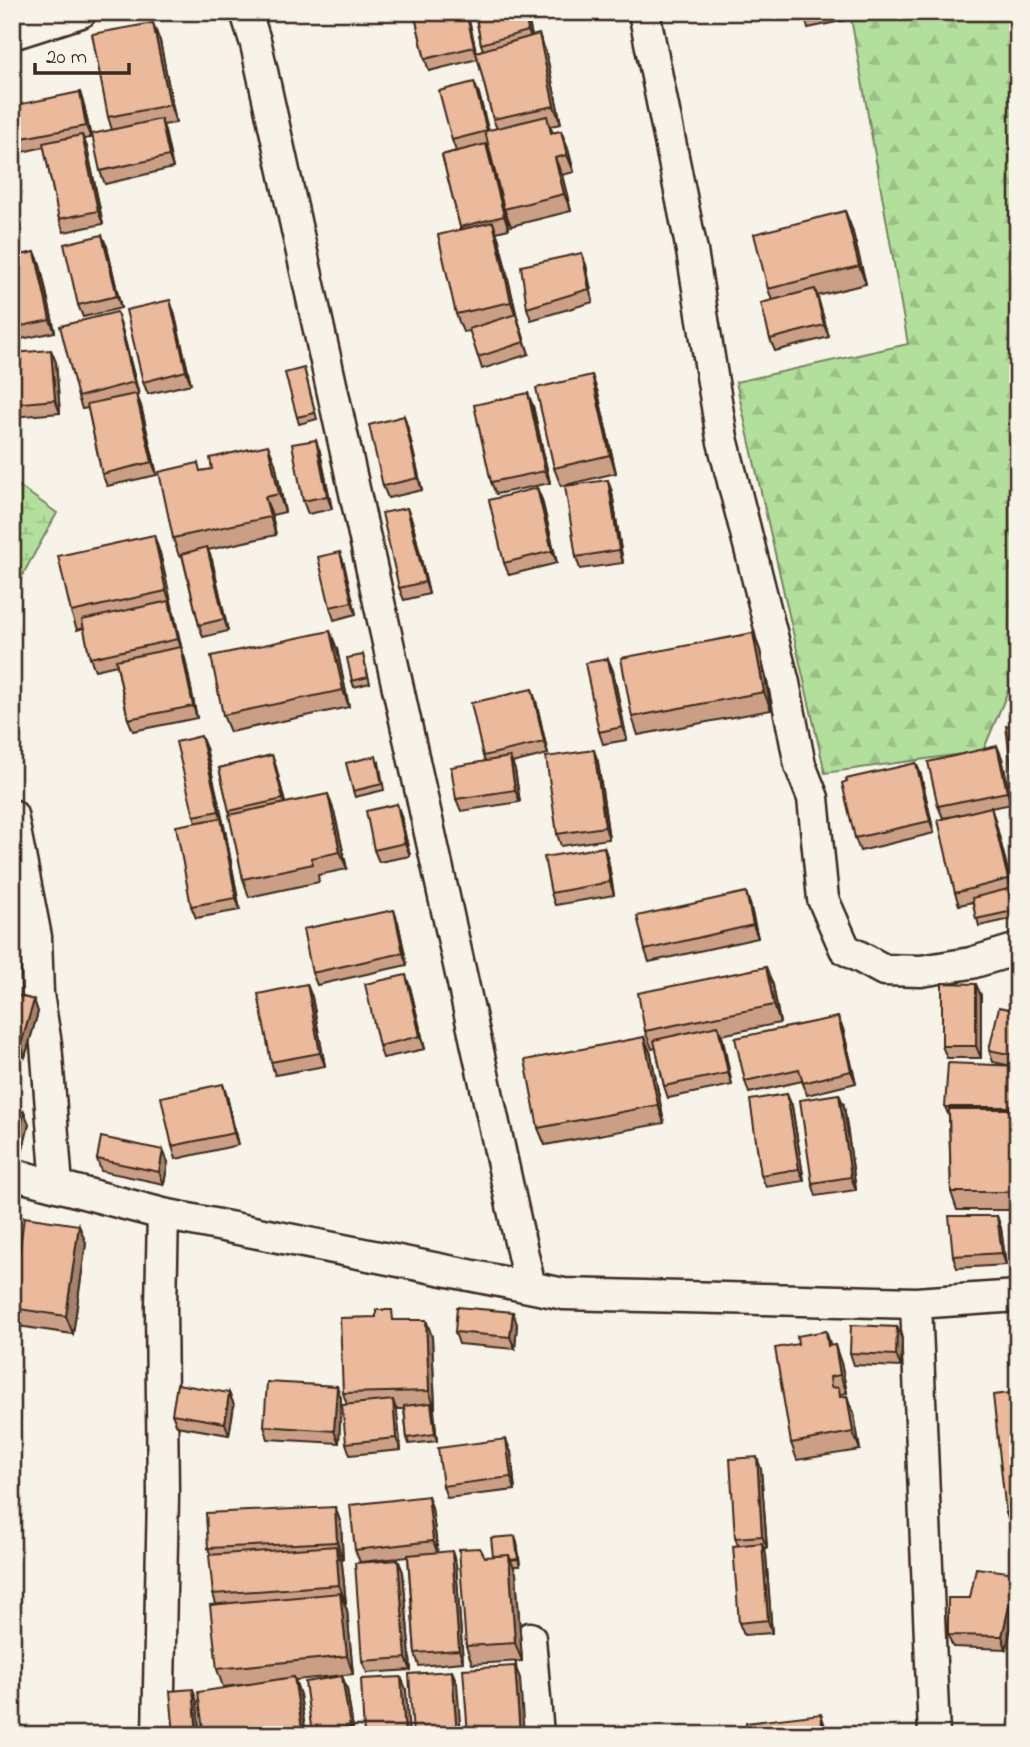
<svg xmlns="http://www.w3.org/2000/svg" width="1030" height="1747" font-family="'Indie Flower',sans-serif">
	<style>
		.forest { fill: url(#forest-firs); stroke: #77845e; stroke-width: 2 }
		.wetland { fill: url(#wetland-marsh); stroke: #77845e; stroke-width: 2 }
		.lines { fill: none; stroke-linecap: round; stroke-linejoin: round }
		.minor-casing { stroke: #3b2a1e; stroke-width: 35 }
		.minor { stroke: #f7f3e8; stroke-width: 30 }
		.wall { fill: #ca9f86; stroke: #3b2a1e; stroke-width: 2 }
		.shaded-wall { fill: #a4826d; stroke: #3b2a1e; stroke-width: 2 }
		.building { fill: #ebb99c; stroke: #3b2a1e; stroke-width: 2 }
	</style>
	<defs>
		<pattern id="forest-firs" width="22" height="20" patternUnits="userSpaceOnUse" patternTransform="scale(1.75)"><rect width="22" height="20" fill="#b3df9d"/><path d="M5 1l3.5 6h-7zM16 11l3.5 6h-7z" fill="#9bc087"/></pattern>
		<pattern id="wetland-marsh" width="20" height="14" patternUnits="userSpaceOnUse" patternTransform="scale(1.75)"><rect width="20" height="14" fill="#b3df9d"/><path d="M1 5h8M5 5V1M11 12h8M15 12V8" fill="none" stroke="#9bc087"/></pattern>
	</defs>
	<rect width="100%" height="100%" fill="#f7f3e8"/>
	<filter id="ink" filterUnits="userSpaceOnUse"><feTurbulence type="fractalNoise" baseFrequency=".0143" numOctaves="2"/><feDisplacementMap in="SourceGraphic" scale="14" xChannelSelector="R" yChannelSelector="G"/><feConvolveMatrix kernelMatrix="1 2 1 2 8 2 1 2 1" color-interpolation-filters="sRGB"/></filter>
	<g filter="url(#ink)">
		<!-- forest -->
		<path class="forest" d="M850,12H1018V667L983,751L825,773L736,382L908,344Z"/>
		<!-- wetland -->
		<path class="wetland" d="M12,481L57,513L12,594Z"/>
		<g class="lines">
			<!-- minor casing -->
			<g class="minor-casing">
				<path id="minor" d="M246,12L256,44L530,1287
					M644,12L692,251L722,438L784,683L800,765L813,798L823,899L845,949L884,970L921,971L971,963L1018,949
					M12,34L81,12
					M12,815L36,937L38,994L46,1044L57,1186
					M12,1174L163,1214L564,1294L916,1303L1018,1296
					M916,1303L934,1735
					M530,1638L538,1735
					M158,1735L163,1495L161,1306L163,1214"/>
			</g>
			<!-- minor -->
			<use href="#minor" class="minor"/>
		</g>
		<!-- wall -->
		<path class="wall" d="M414,12H467L476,52L483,50L481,44L475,12H527L532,36L546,52L561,124L550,126L553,133L561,131L568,149L574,172L562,175L571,211L511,226L504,209L488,145H487L491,156L509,229L496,232L499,240L517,317L529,354L482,369L470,331L463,332L456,314L461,230L442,155L456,151L452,140L479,94L488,131L497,129L493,119L478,59L429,71L425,59Z
			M803,12H860L861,17L808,28Z
			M160,41L176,123L163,125L173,168L105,184L100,171L112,130L108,117Z
			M84,105L91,138L84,139L87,147L103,224L64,232L59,219L44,147L22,152L17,139Z
			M845,211L852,229L866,284L817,296L829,337L775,351L770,339L772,300L768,289Z
			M107,247L121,308L83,317L78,305Z
			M35,252L40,264L55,332L12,341V257Z
			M586,265L593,302L531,320L527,308Z
			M174,312L191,384L148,394L143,382Z
			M121,325L139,395H137L141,406L157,475L107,486L102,474L88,408L82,409L78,397Z
			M12,353L56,362L60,413L12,417Z
			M304,368L317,419L299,424L297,417Z
			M598,393L616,473L561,486L554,468Z
			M533,406L550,483L496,494L491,482Z
			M404,416L408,429L422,490L388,498L383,486Z
			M320,452L332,509L308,514L303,501Z
			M275,463L285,512L272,515L276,535L208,550L212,560L228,631L203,637L199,625L182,555L179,556L173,538L201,471Z
			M537,488L542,500L557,563L509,575L504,563Z
			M612,492L623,563L580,569L576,557Z
			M412,520L429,594L404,600L399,588Z
			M340,552L344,564L356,614L334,620L330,607Z
			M160,553L172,609L182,650L185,659L197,718L133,731L128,719L117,665L95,670L90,658L84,628L77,630L71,612Z
			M330,631L337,649L349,707L230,732L223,715Z
			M753,633L760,650L771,710L638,735L632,717Z
			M363,655L370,683L354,687L352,681Z
			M608,659L613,671L627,740L603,744L599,732Z
			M536,701L548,754L512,763L515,770L520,802L461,811L456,799L485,761L483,756Z
			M1018,725V800L1014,790Z
			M997,746L1002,758L1012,804L991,808L995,820L1013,891L1009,892L1016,918L979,926L973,902L959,905L955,893L969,813L943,818L938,806Z
			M206,748L225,830L240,910L196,918L191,906L196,822L194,816Z
			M272,755L276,767L285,803L334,811L347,869L318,875L319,882L249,897L243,879L230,814L219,768Z
			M379,762L384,790L355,797L353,791Z
			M598,762L609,839L561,846L557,834Z
			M916,763L921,775L934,833L860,851L855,838Z
			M397,804L401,816L410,856L379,862L374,850Z
			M604,847L608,859L614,895L555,905L551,893Z
			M750,904L758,938L649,962L645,950Z
			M398,922L407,965L317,985L312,973Z
			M766,967L773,985L780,1023L721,1035L732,1085L668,1098L664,1086L656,1048L652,1049L645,1031Z
			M410,987L425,1049L383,1058L379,1046Z
			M12,994L34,1000L38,1012L25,1057L12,1053Z
			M981,996V1058H947L942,1046Z
			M312,997L325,1066L275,1075L271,1062Z
			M1018,1011V1210H957L951,1192L949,1116L945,1107L1007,1065L993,1062L989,1050Z
			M843,1029L856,1083L807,1095L802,1081L749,1093L745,1081Z
			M644,1037L651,1054L664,1123L545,1145L538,1128Z
			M227,1096L238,1145L176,1159L172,1146Z
			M792,1106L804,1181L766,1187L761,1175Z
			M844,1106L856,1190L816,1196L812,1183Z
			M12,1110L24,1112L29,1124L23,1149L12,1147Z
			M97,1159L168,1162L164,1184L101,1171Z
			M997,1216L1001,1228L1006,1265L957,1268L953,1256Z
			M86,1243L73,1334L18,1326L12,1307Z
			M396,1320H426L432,1337L435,1408H433L437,1441L409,1444L407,1438L404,1409H396L401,1450L350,1455L346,1443L347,1405L343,1393Z
			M517,1324L515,1349L459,1344L455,1332Z
			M897,1327L902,1339L901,1367L854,1365L850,1353Z
			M831,1345L841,1363L847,1393L841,1394L842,1397L847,1396L854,1414L860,1450L797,1460L791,1443Z
			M1018,1392V1531H1012L1006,1513Z
			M229,1393L234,1405L229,1435L177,1426L172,1414Z
			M341,1398L339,1443L268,1439L264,1426Z
			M511,1452L515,1490L447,1498L443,1486Z
			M761,1469L767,1548H763L766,1555L772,1633L744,1635L739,1623L738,1545L735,1538Z
			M428,1496L432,1508L438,1553L456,1564L463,1662L419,1666L415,1653L408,1557L360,1562L355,1550Z
			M335,1507L341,1524L343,1560H341L342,1564L346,1603H344L347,1610L353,1674L295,1680L300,1695L306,1735H205L203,1730L248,1684L223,1687L217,1669L216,1604L213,1594L211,1555L208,1548Z
			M515,1536L517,1542L520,1566H513L516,1573L522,1661L472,1664L466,1646L493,1556Z
			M398,1560L403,1572L411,1670L367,1673L362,1661Z
			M1017,1573L1006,1649L953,1647L948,1635L970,1598Z
			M342,1676L347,1689L354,1735H313L312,1733Z"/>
		<!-- shaded-wall -->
		<path class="shaded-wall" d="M466,12H467L478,59L474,47Z
			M525,12H527L533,43L528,31Z
			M153,23L160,41L176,123L170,105Z
			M539,34L546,52L561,124L554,106Z
			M474,82L479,94L492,144L487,132Z
			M80,92L84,105L91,138L86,126Z
			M161,119L165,131L173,168L169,156Z
			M561,131L568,149L574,172L567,155Z
			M82,135L87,147L103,224L98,211Z
			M486,144L491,156L509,229L504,216Z
			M555,158L562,175L571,211L564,194Z
			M845,211L852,229L866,284L859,266Z
			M493,222L499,240L517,317L529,354L511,302Z
			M102,235L107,247L121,308L117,296Z
			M35,252L40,264L55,332L50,320Z
			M582,253L586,265L593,302L589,289Z
			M815,289L819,301L829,337L824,325Z
			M170,300L174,312L191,384L186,371Z
			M117,312L121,325L139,395L134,382Z
			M51,350L56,362L60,413L55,400Z
			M592,375L598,393L616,473L610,455Z
			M528,393L533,406L550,483L545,471Z
			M136,394L141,406L157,475L152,462Z
			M404,416L408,429L422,490L418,478Z
			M316,440L320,452L332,509L327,496Z
			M268,445L275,463L285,512L279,494Z
			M608,480L612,492L623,563L619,550Z
			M537,488L542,500L557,563L552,551Z
			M265,497L272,515L276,535L270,517Z
			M407,508L412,520L429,594L425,582Z
			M154,535L160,553L173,609L166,591Z
			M207,547L212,560L228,631L224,619Z
			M340,552L344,564L356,614L352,602Z
			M169,601L174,613L182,650L185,659L197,718L193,706L181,648L178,639Z
			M330,631L337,649L349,707L343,690Z
			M753,633L760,650L771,710L764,692Z
			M608,659L613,671L627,740L622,727Z
			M532,689L536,701L548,754L544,742Z
			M201,736L206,748L223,823L219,811Z
			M997,746L1002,758L1012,804L1007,792Z
			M594,750L598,762L609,839L605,827Z
			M272,755L276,767L287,811L283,799Z
			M510,757L515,770L520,802L515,790Z
			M916,763L921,775L934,833L930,821Z
			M328,794L334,811L347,869L340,852Z
			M397,804L401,816L410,856L405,843Z
			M991,807L995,820L1013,891L1008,879Z
			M221,818L225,830L240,910L236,898Z
			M604,847L608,859L614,895L610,882Z
			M746,892L750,904L758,938L753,925Z
			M394,910L398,922L407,965L403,953Z
			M766,967L773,985L780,1023L774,1005Z
			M406,975L410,987L425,1049L420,1036Z
			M307,984L312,997L325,1066L320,1053Z
			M976,984L981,996V1058L976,1046Z
			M34,1000L38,1012L25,1057L21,1044Z
			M838,1017L843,1029L856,1083L851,1071Z
			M718,1026L723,1039L732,1085L728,1073Z
			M644,1037L651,1054L664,1123L658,1105Z
			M223,1084L227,1096L238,1145L234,1133Z
			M787,1094L792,1106L804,1181L799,1169Z
			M839,1094L844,1106L856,1190L851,1177Z
			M1016,1109L1018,1114V1193L1017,1192Z
			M24,1112L29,1124L23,1149L19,1137Z
			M163,1150L168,1162L164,1184L159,1172Z
			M997,1216L1001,1228L1006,1265L1002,1253Z
			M79,1225L86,1243L73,1334L66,1316Z
			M513,1312L517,1324L515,1349L510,1337Z
			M426,1320L432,1337L435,1408L429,1391Z
			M897,1327L902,1339L901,1367L896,1355Z
			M826,1331L832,1349L828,1346Z
			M835,1345L841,1363L847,1393L840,1375Z
			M337,1386L341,1398L339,1443L334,1431Z
			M229,1393L234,1405L229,1435L225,1423Z
			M847,1396L854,1414L860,1450L853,1432Z
			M393,1400L397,1412L401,1450L396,1438Z
			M431,1403L434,1409L437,1441L435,1434Z
			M506,1439L511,1452L515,1490L511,1477Z
			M757,1457L761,1469L767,1548L762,1536Z
			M428,1496L432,1508L438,1554L433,1541Z
			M335,1507L341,1524L343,1560L337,1542Z
			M515,1536L517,1542L520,1566L518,1559Z
			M762,1543L766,1555L772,1633L768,1620Z
			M336,1546L342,1564L346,1603L339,1585Z
			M452,1551L456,1564L463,1662L459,1650Z
			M509,1555L516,1573L522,1661L515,1643Z
			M398,1560L403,1572L411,1670L406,1658Z
			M1017,1573L1018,1577V1600L1006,1649L1002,1636Z
			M340,1593L347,1610L353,1674L347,1656Z
			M515,1666L520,1678L524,1735H520Z
			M452,1671L457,1683L461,1735H457Z
			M342,1676L347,1689L354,1735L350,1727Z
			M294,1677L300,1695L306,1735H303Z
			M401,1677L406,1689L409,1735H405Z
			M193,1689L197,1702L200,1735H197Z
			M821,1714L828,1735H823Z"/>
		<!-- building -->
		<path class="building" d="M414,12H466L474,47L425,59Z
			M475,12H525L528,31L481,44Z
			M803,12H822L803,16Z
			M153,23L170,105L108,117L92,34Z
			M539,34L554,106L493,119L476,52Z
			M474,82L487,131L452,140L439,91Z
			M80,92L86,126L17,139L12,113V106Z
			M547,116L551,133L561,131L567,155L555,158L564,194L504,209L485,131Z
			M161,119L169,156L100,171L92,134Z
			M82,135L98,211L59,219L43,143Z
			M486,144L504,216L460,227L442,155Z
			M845,211L859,266L768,289L754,234Z
			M493,222L511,302L456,314L438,235Z
			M102,235L117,296L78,305L64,244Z
			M35,252L50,320L12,328V257Z
			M582,253L589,289L527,308L521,266Z
			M815,289L824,325L770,339L761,303Z
			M170,300L186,371L143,382L126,310Z
			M117,312L134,382L78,397L60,326Z
			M516,314L524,342L478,357L469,329Z
			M51,350L55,400L12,404V353Z
			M304,368L315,413L297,417L285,373Z
			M592,375L610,455L554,468L536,388Z
			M528,393L545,471L491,482L474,405Z
			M136,394L152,462L102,474L87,404Z
			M404,416L418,478L383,486L369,425Z
			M316,440L327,496L303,501L292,444Z
			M268,445L279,494L265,497L270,517L173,538L159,472L198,463L200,471L212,469L210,458Z
			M608,480L619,550L576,557L565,486Z
			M537,488L552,551L504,563L489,500Z
			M407,508L425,582L399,588L382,513Z
			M154,535L166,591L71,612L58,556Z
			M207,547L224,619L199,625L182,554Z
			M340,552L352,602L330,607L318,557Z
			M169,601L178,639L90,658L82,620Z
			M330,631L343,690L223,715L211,656Z
			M753,633L764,692L632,717L621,658Z
			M181,647L193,706L128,719L116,660Z
			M363,655L368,677L352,681L347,658Z
			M608,659L622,727L599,732L585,663Z
			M532,689L544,742L483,756L471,703Z
			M1018,725V789L1014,790L1006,726Z
			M201,736L219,811L194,816L176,742Z
			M997,746L1007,792L938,806L928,762Z
			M594,750L605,827L557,834L546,757Z
			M272,755L283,799L229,811L219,768Z
			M376,756L382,784L353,791L346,763Z
			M510,757L515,790L456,799L451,767Z
			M916,763L930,821L855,838L842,783L847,781L846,779Z
			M328,794L340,852L311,858L313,864L243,879L229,815Z
			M397,804L405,843L374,850L366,811Z
			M991,807L1008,879L955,893L938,820Z
			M221,818L236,898L191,906L176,826Z
			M604,847L610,882L551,893L544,857Z
			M1008,889L1013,911L976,919L972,898Z
			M746,892L753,925L645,950L637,916Z
			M394,910L403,953L312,973L303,929Z
			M766,967L774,1005L645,1031L638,993Z
			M406,975L420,1036L379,1046L365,984Z
			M942,983L976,984V1046H942Z
			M307,984L320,1053L271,1062L258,994Z
			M12,994L34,1000L21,1044L12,1042Z
			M999,1007L1018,1011V1056L989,1050Z
			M838,1017L851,1071L803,1083L799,1069L745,1081L735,1038Z
			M718,1026L728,1073L664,1086L654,1040Z
			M644,1037L658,1105L538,1128L525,1060Z
			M948,1063L1018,1066V1107H945Z
			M223,1084L234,1133L172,1146L161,1097Z
			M787,1094L799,1169L761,1175L750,1100Z
			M839,1094L851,1177L812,1183L800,1100Z
			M949,1109H1016L1017,1192H951Z
			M12,1110L24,1112L19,1137L12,1135Z
			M101,1137L163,1150L159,1172L97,1159Z
			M949,1216H997L1002,1253L953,1256Z
			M24,1217L79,1225L66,1316L12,1308Z
			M457,1307L513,1312L510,1337L455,1332Z
			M376,1310H392L393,1320H426L429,1391L343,1393L340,1318L376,1317Z
			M851,1325L897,1327L896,1355L850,1353Z
			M826,1331L828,1346L835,1345L840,1375L830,1377L831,1387L839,1388L840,1397L847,1396L853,1432L791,1443L775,1348L798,1344L797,1336Z
			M267,1382L337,1386L334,1431L264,1426Z
			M177,1384L229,1393L225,1423L172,1414Z
			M1018,1392V1513H1006L993,1395Z
			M393,1400L396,1438L346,1443L342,1405Z
			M431,1403L435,1434L407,1438L404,1406Z
			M506,1439L511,1477L443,1486L438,1448Z
			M757,1457L762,1536L735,1538L730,1459Z
			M428,1496L433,1541L355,1550L350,1505Z
			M335,1507L337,1542L208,1548L206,1513Z
			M515,1536L518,1559L511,1560L509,1555L493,1556L491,1538Z
			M762,1543L768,1620L739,1623L733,1546Z
			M336,1546L339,1585L213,1594L209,1555Z
			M480,1548L485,1557L509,1555L515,1643L466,1646L459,1549Z
			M452,1551L459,1650L415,1653L408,1555Z
			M398,1560L406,1658L362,1661L355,1563Z
			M976,1568L1017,1573L1002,1636L948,1635V1598H970Z
			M340,1593L347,1656L217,1669L210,1605Z
			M515,1666L520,1735H468L463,1669Z
			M452,1671L457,1735H413L409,1674Z
			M342,1676L350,1727L312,1733L305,1682Z
			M294,1677L303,1735H279L278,1728L259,1731L260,1735H218L217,1728L203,1730L198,1692Z
			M401,1677L405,1735H364L361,1679Z
			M193,1689L197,1735H174L170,1691Z
			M821,1714L823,1735H747L746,1723Z"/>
	</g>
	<!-- margin -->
	<rect width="1030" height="1747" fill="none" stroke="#f7f3e8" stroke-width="42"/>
	<rect x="21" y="21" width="988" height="1705" fill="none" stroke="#3b2a1e" stroke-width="2.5" filter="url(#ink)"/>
	<!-- scale -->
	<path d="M35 63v10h94v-10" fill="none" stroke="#3b2a1e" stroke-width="3.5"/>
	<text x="46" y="63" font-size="21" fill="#3b2a1e" stroke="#f7f3e8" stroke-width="5" paint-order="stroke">20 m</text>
</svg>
